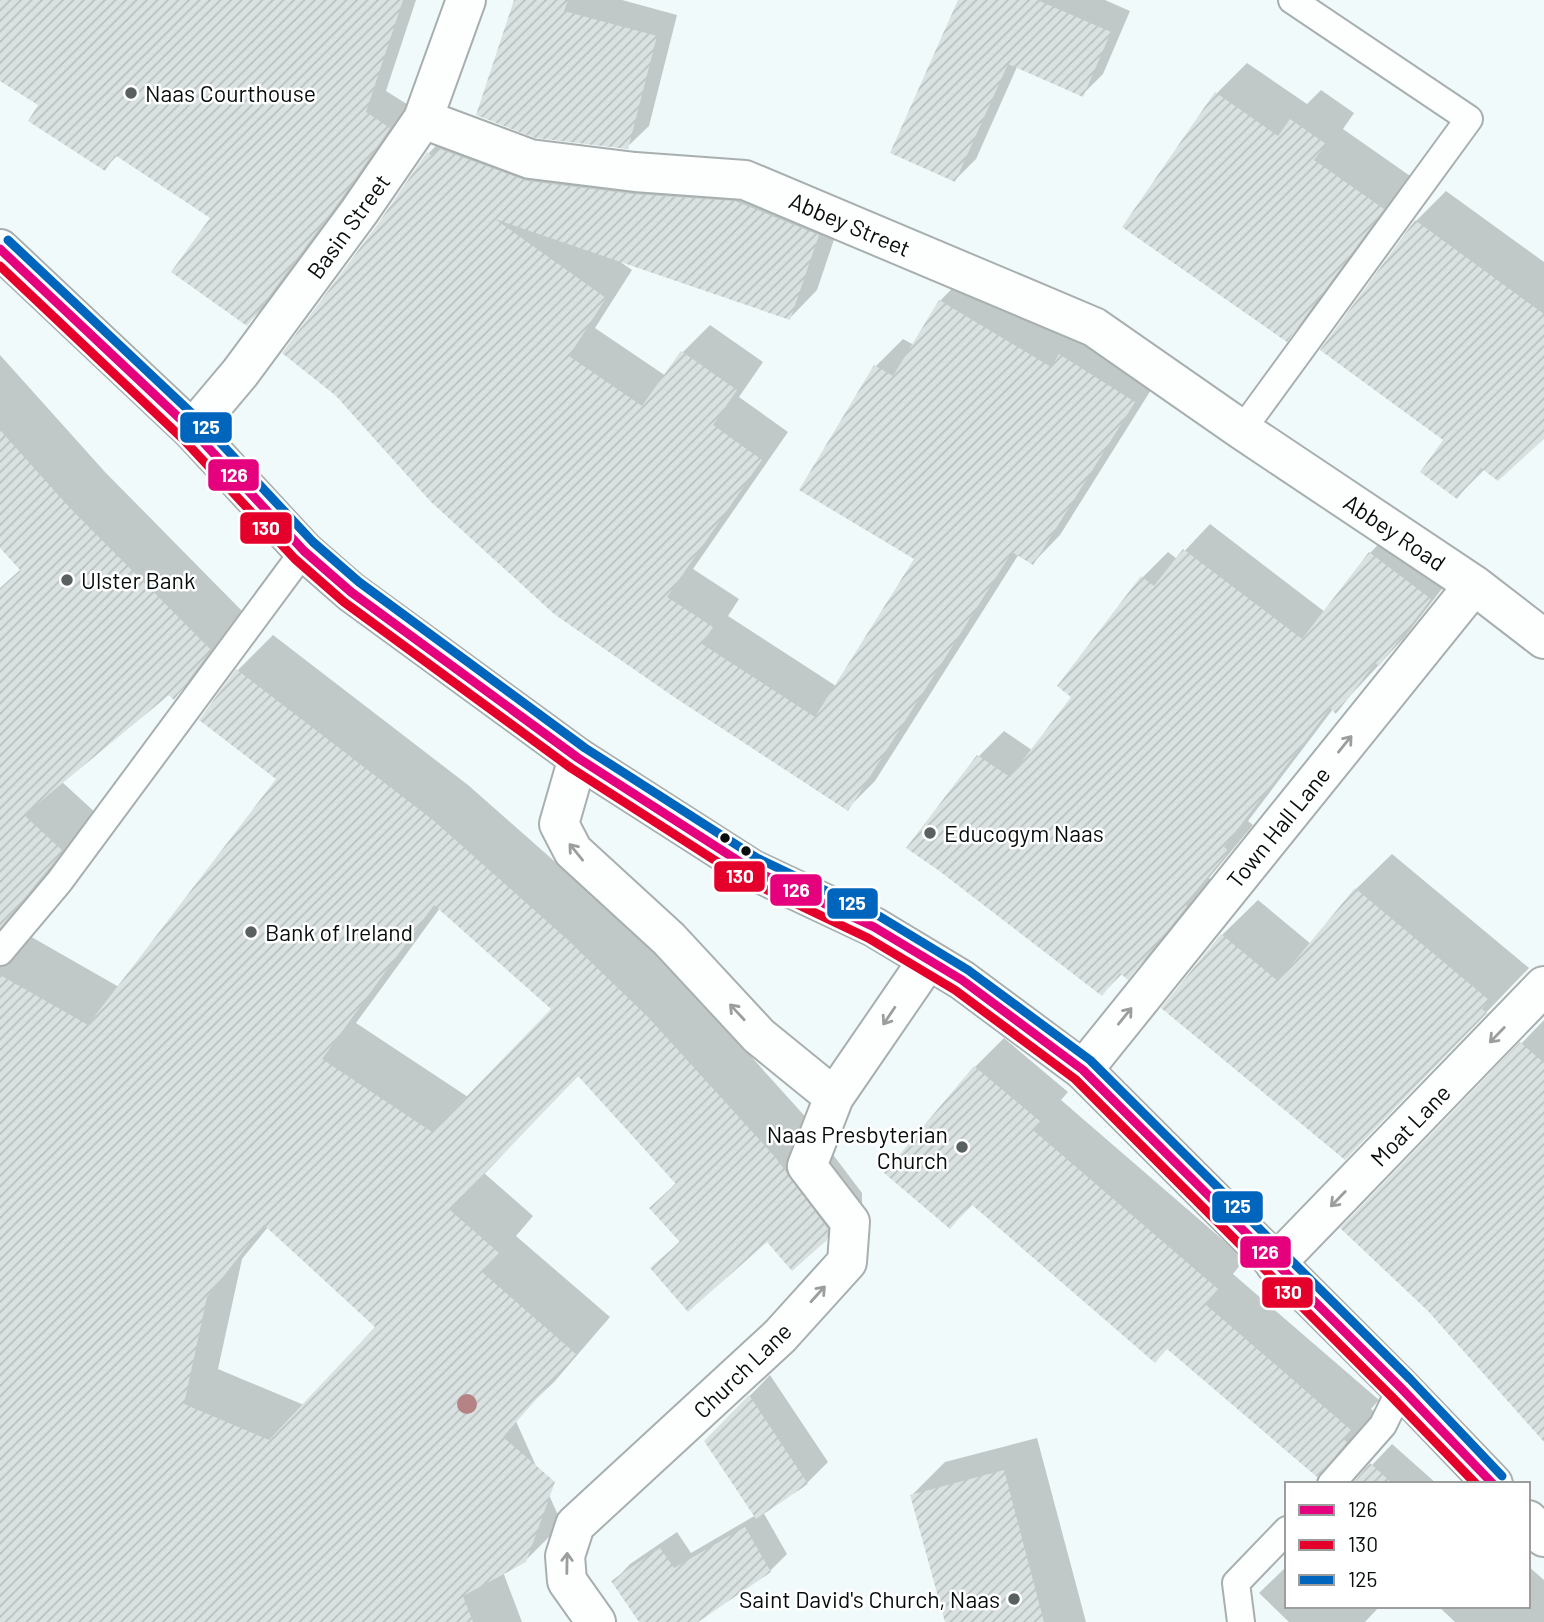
<svg xmlns="http://www.w3.org/2000/svg" width="1544" height="1622" font-family="Barlow,sans-serif">
	<style>
		.shadow { fill: #0003; fill-rule: evenodd }
		.building { fill: url(#building-hatch); fill-rule: evenodd }
		.lines { fill: none; stroke-linecap: round; stroke-linejoin: round }
		.lane-casing { stroke: #a8afaf; stroke-width: 30 }
		.street-casing { stroke: #a8afaf; stroke-width: 42 }
		.secondary-casing { stroke: #a8afaf; stroke-width: 42 }
		.lane { stroke: #fdfefe; stroke-width: 26 }
		.street { stroke: #fdfefe; stroke-width: 38 }
		.secondary { stroke: #fdfefe; stroke-width: 38 }
		.bus-1-casing { stroke: #fff; stroke-width: 14 }
		.bus-2-casing { stroke: #fff; stroke-width: 14 }
		.bus-3-casing { stroke: #fff; stroke-width: 14 }
		.bus-1 { stroke: #e5007d; stroke-width: 9 }
		.bus-2 { stroke: #e4002b; stroke-width: 9 }
		.bus-3 { stroke: #0065bd; stroke-width: 9 }
		.tree { fill: #b68385 }
		.oneway { stroke: #9b9e9e }
		.poi-dot { fill: #596060; stroke: #fff; stroke-width: 2.5 }
		.bus-dot { fill: #070d0d; stroke: #fff; stroke-width: 2.5 }
		.labels { text-anchor: middle; dominant-baseline: central; stroke-width: 5; stroke-linejoin: round; paint-order: stroke }
		.poi-label { font-size: 23px; fill: #070d0d; stroke: #fff; text-anchor: start }
		.street-label { font-size: 23px; fill: #070d0d; stroke: #fff }
		.line-badge { stroke: #fff; stroke-width: 2.5 }
		.badge-label { font-size: 19px; text-anchor: middle; font-weight: bold; fill: #fff }
	</style>
	<defs>
		<pattern id="building-hatch" width="6" height="6" patternUnits="userSpaceOnUse" patternTransform="scale(1.75)"><rect width="6" height="6" fill="#d9e1e1"/><path d="M-1 1l2-2M0 6l6-6M5 7l2-2" fill="none" stroke="#b9c0c0"/></pattern>
	</defs>
	<rect width="100%" height="100%" fill="#f1fafa"/>
	<!-- shadow -->
	<path class="shadow" d="M0,0H416L386,91L410,106L362,176L268,303L247,324L212,217L118,155L105,168L40,105L0,79Z
		M516,0H622L677,15L649,126L627,147Z
		M960,0H1105L1130,11L1103,74L1082,95L1017,67L976,159L955,180Z
		M1247,63L1307,104L1321,90L1354,113L1343,129L1413,178L1317,309L1287,339L1125,226L1217,93Z
		M455,126L555,154L845,207L817,290L790,318L619,261L632,270L595,328L666,376L683,352L710,325L763,362L739,397L788,432L693,569L739,599L728,616L836,686L916,559L802,489L876,366L903,339L914,345L940,301L967,273L1161,374L1060,535L1033,563L1019,554L875,781L848,808L675,696L378,226L428,154Z
		M1446,191L1544,262V437L1485,469L1457,497L1446,440L1416,221Z
		M0,355L105,472L245,614L209,663L174,698L169,692L62,782L97,814L7,923L119,987L278,779L237,671L273,635L468,785L603,904L683,981L820,1133L825,1144L862,1193V1203L826,1239H767L653,1269L681,1240L651,1208L677,1182L579,1075L484,1173L533,1216L516,1236L610,1317L554,1382L515,1419L562,1524L527,1559L503,1572L522,1622H0V588L21,569L0,545ZM440,908L554,1008L468,1097L356,1023ZM268,1227L377,1327L304,1405L218,1369L242,1259Z
		M1210,524L1325,612L1370,553L1395,527L1455,572L1404,638L1336,711L1333,709L1248,821L1253,825L1209,878L1211,880L1153,952L1128,977L1123,973L1102,994L978,757L1004,731L1032,750L1074,696L1143,577L1168,552L1177,559Z
		M1392,854L1529,968L1380,1123L1164,1007L1222,935L1258,900L1311,944L1356,889Z
		M1544,1020V1312L1429,1310L1343,1228Z
		M1004,1038L1068,1092L1061,1100L1245,1259L1233,1274L1379,1400L1371,1409L1375,1412L1346,1446L1317,1475L1168,1347L973,1204L950,1227L886,1173L975,1067Z
		M770,1375L828,1462L807,1483L763,1512L787,1554L770,1571L695,1622H642L614,1581L630,1564L677,1532L691,1553L756,1515L706,1441Z
		M1037,1438L1086,1622H946L912,1495L945,1462Z
		M1392,1444L1437,1484H1354Z
		M1287,1566V1606H1380L1365,1622H1289L1259,1593Z
		M1528,1566L1544,1580V1622H1455L1438,1606H1528Z"/>
	<!-- building -->
	<path class="building" d="M0,0H403L366,112L390,128L341,199L247,326L171,272L210,218L115,155L105,171L28,121L38,105L0,81Z
		M514,0H568L564,11L657,36L628,149L535,138L476,115Z
		M958,0H1037L1111,32L1083,97L1008,64L955,182L890,153Z
		M1215,92L1278,136L1290,119L1326,144L1314,160L1384,209L1287,342L1122,227Z
		M440,149L527,181L632,194L735,201L819,235L790,320L495,219L606,298L569,356L642,406L681,351L737,390L713,425L762,460L667,597L713,627L702,644L815,717L914,559L799,490L874,365L893,376L939,300L1051,367L1059,354L1135,402L1033,565L1012,552L848,811L674,697L554,614L431,502L336,396L282,353L377,225L427,152L433,157Z
		M1415,220L1544,314V439L1498,481L1481,468L1457,499L1420,472L1443,440L1320,350Z
		M0,430L69,507L211,650L174,700L169,695L24,815L63,851L0,928V590L21,571L0,548Z
		M1183,549L1302,639L1369,552L1431,599L1379,666L1375,663L1336,714L1330,708L1224,847L1229,851L1185,904L1187,906L1128,980L1120,973L1102,996L938,870L906,848L977,755L1010,777L1071,697L1057,686L1141,576L1154,586Z
		M236,669L433,820L568,940L648,1017L775,1157L828,1229L827,1240L792,1271L767,1242L688,1312L650,1268L680,1242L649,1208L676,1184L578,1076L450,1210L499,1253L482,1272L576,1354L503,1437L555,1482L526,1562L463,1596L473,1622H0V975L88,1025L276,779L199,720ZM434,905L551,1009L432,1132L322,1059ZM264,1225L375,1327L269,1440L184,1404L207,1297Z
		M1355,888L1489,1000L1482,1009L1487,1013L1345,1160L1161,1008L1221,934L1278,981Z
		M1520,1042L1544,1063V1442L1428,1311L1340,1228Z
		M974,1066L1041,1122L1033,1130L1218,1289L1205,1304L1351,1430L1343,1439L1347,1442L1317,1477L1167,1349L1155,1363L971,1204L950,1229L884,1173Z
		M749,1395L808,1484L756,1519L704,1441Z
		M1370,1463L1393,1484H1352Z
		M1004,1470L1044,1622H945L910,1495Z
		M745,1527L771,1572L698,1622H639L611,1581L660,1548L674,1568Z"/>
	<g class="lines">
		<!-- lane casing -->
		<g class="lane-casing">
			<path id="lane" d="M1242,430L1469,119L1292,0
				M0,952L59,882L304,551
				M1331,1484L1383,1425L1401,1388
				M1241,1622L1236,1583L1287,1530"/>
		</g>
		<!-- street casing -->
		<g class="street-casing">
			<path id="street" d="M423,119L530,159L635,172L745,180L1094,327L1242,430L1474,585L1544,639
				M192,430L240,373L359,212L423,119L466,0
				M578,758L559,824L573,851L669,939L759,1036L834,1097L928,960
				M1083,1070L1474,585
				M1275,1264L1544,986
				M596,1622L567,1581L565,1556L575,1525L780,1336L847,1262L850,1222L807,1166L834,1097"/>
		</g>
		<!-- secondary casing -->
		<g class="secondary-casing">
			<path id="secondary" d="M0,249L192,430L304,551L351,592L578,758L751,869L874,927L962,980L1083,1070L1401,1388L1493,1484
				M1528,1520L1544,1537"/>
		</g>
		<!-- lane -->
		<use href="#lane" class="lane"/>
		<!-- street -->
		<use href="#street" class="street"/>
		<!-- secondary -->
		<use href="#secondary" class="secondary"/>
		<!-- bus-1 casing -->
		<g class="bus-1-casing">
			<path id="bus-1" d="M0,249L192,430L304,551L351,592L578,758L751,869L874,927L962,980L1083,1070L1401,1388L1493,1484"/>
		</g>
		<!-- bus-2 casing -->
		<g class="bus-2-casing">
			<path id="bus-2" d="M0,266L183,439L295,559L344,602L571,768L744,879L868,938L955,990L1075,1079L1392,1397L1476,1484"/>
		</g>
		<!-- bus-3 casing -->
		<g class="bus-3-casing">
			<path id="bus-3" d="M8,240L200,421L313,542L359,582L585,748L757,858L879,916L968,970L1090,1060L1410,1379L1502,1476"/>
		</g>
		<!-- bus-1 -->
		<use href="#bus-1" class="bus-1"/>
		<!-- bus-2 -->
		<use href="#bus-2" class="bus-2"/>
		<!-- bus-3 -->
		<use href="#bus-3" class="bus-3"/>
	</g>
	<!-- trees -->
	<circle class="tree" cx="467" cy="1404" r="10"/>
	<!-- one-way arrows -->
	<defs><path id="oneway-shaft" d="M-6 0H5M1.5-3L5.5 0L1.5 3" fill="none" stroke-width="1.6" stroke-linecap="round" stroke-linejoin="round" transform="scale(1.75)"/></defs>
	<g class="oneway">
		<use href="#oneway-shaft" transform="translate(1345 744) rotate(-51)"/>
		<use href="#oneway-shaft" transform="translate(576 852) rotate(-129)"/>
		<use href="#oneway-shaft" transform="translate(737 1012) rotate(-133)"/>
		<use href="#oneway-shaft" transform="translate(889 1016) rotate(124)"/>
		<use href="#oneway-shaft" transform="translate(1125 1016) rotate(-51)"/>
		<use href="#oneway-shaft" transform="translate(1497 1035) rotate(134)"/>
		<use href="#oneway-shaft" transform="translate(1338 1199) rotate(134)"/>
		<use href="#oneway-shaft" transform="translate(818 1294) rotate(-48)"/>
		<use href="#oneway-shaft" transform="translate(567 1563) rotate(-89)"/>
	</g>
	<!-- markers -->
	<g class="poi-dot">
		<circle cx="131" cy="93" r="7"/>
		<circle cx="67" cy="580" r="7"/>
		<circle cx="930" cy="833" r="7"/>
		<circle cx="251" cy="932" r="7"/>
		<circle cx="962" cy="1147" r="7"/>
		<circle cx="1014" cy="1599" r="7"/>
	</g>
	<g class="bus-dot">
		<circle cx="725" cy="838" r="6"/>
		<circle cx="746" cy="851" r="6"/>
	</g>
	<g class="labels">
		<!-- poi labels -->
		<g class="poi-label">
			<text x="145" y="93">Naas Courthouse</text>
			<text x="81" y="580">Ulster Bank</text>
			<text x="944" y="833">Educogym Naas</text>
			<text x="265" y="932">Bank of Ireland</text>
			<text x="948" y="1134" text-anchor="end">Naas Presbyterian<tspan x="948" dy="26">Church</tspan></text>
			<text x="1000" y="1599" text-anchor="end">Saint David's Church, Naas</text>
		</g>
		<!-- street labels -->
		<g class="street-label">
			<text transform="translate(850 224) rotate(23)">Abbey Street</text>
			<text transform="translate(348 226) rotate(-54)">Basin Street</text>
			<text transform="translate(1395 532) rotate(34)">Abbey Road</text>
			<text transform="translate(1278 827) rotate(-51)">Town Hall Lane</text>
			<text transform="translate(1410 1125) rotate(-46)">Moat Lane</text>
			<text transform="translate(742 1370) rotate(-44)">Church Lane</text>
		</g>
	</g>
	<g class="line-badge">
		<rect x="179" y="411" width="54" height="33" rx="7" fill="#0065bd"/>
		<rect x="207" y="458" width="53" height="34" rx="7" fill="#e5007d"/>
		<rect x="239" y="511" width="54" height="34" rx="7" fill="#e4002b"/>
		<rect x="713" y="860" width="53" height="33" rx="7" fill="#e4002b"/>
		<rect x="769" y="873" width="54" height="34" rx="7" fill="#e5007d"/>
		<rect x="826" y="887" width="53" height="33" rx="7" fill="#0065bd"/>
		<rect x="1211" y="1190" width="53" height="34" rx="7" fill="#0065bd"/>
		<rect x="1239" y="1235" width="53" height="34" rx="7" fill="#e5007d"/>
		<rect x="1261" y="1276" width="53" height="33" rx="7" fill="#e4002b"/>
	</g>
	<g class="badge-label">
		<text x="206" y="434">125</text>
		<text x="234" y="482">126</text>
		<text x="266" y="535">130</text>
		<text x="740" y="883">130</text>
		<text x="796" y="897">126</text>
		<text x="852" y="910">125</text>
		<text x="1237" y="1213">125</text>
		<text x="1265" y="1259">126</text>
		<text x="1288" y="1299">130</text>
	</g>
	<!-- legend -->
	<rect x="1285" y="1482" width="245" height="126" fill="#ffffff" stroke="#9c9e9e" stroke-width="2"/>
	<rect x="1299" y="1505" width="35" height="10" fill="#e5007d" stroke="#9c9e9e" stroke-width="2"/>
	<text x="1348" y="1517" font-size="21" fill="#070d0d">126</text>
	<rect x="1299" y="1540" width="35" height="10" fill="#e4002b" stroke="#9c9e9e" stroke-width="2"/>
	<text x="1348" y="1552" font-size="21" fill="#070d0d">130</text>
	<rect x="1299" y="1575" width="35" height="10" fill="#0065bd" stroke="#9c9e9e" stroke-width="2"/>
	<text x="1348" y="1587" font-size="21" fill="#070d0d">125</text>
</svg>
